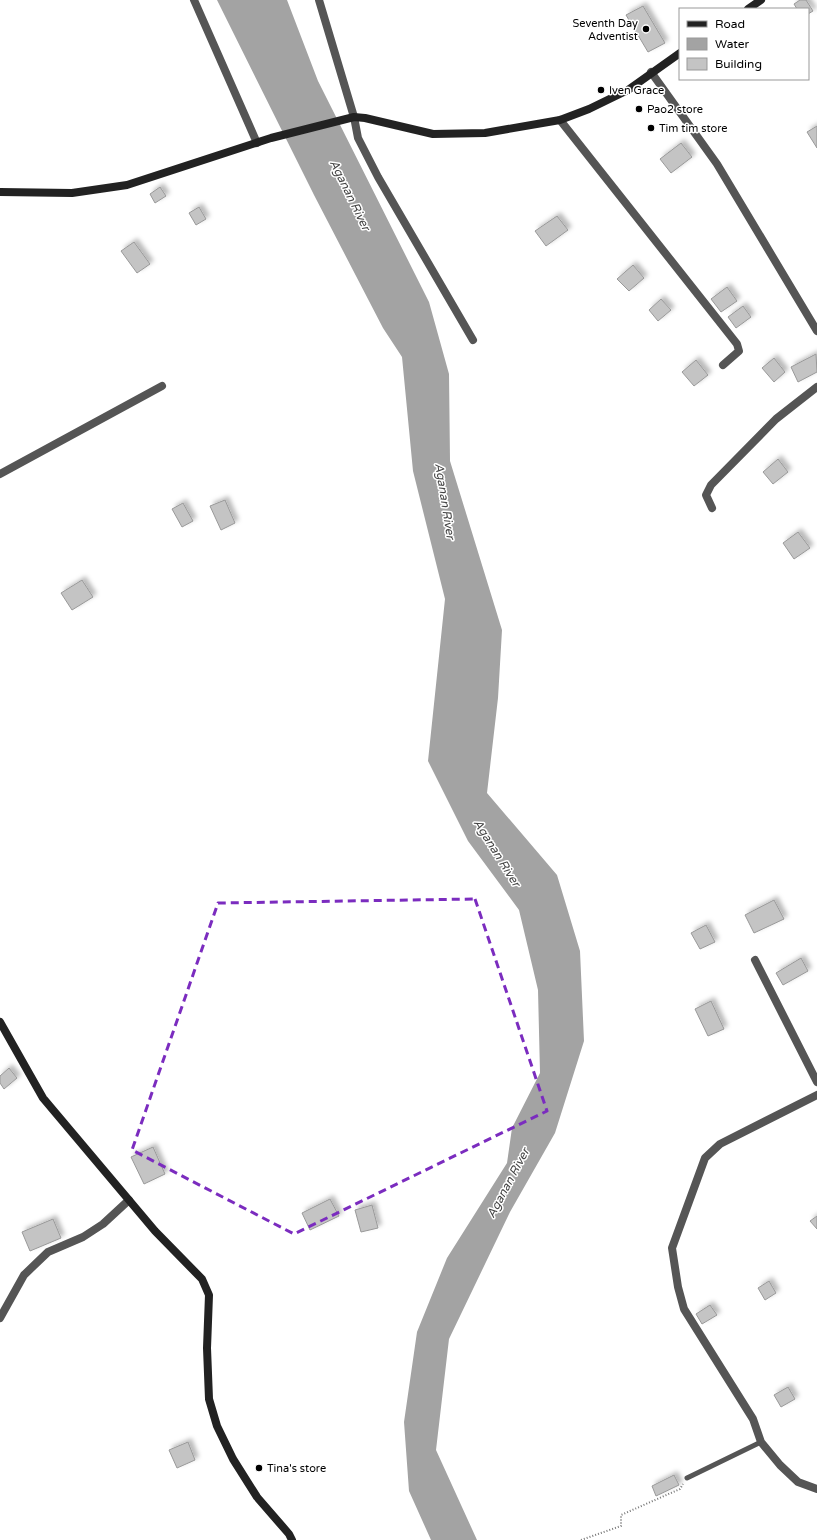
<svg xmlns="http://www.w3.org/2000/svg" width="817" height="1540" font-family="'Varela Round',sans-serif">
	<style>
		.water { fill: #a3a3a3 }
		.building { fill: #c4c4c4; stroke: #999; filter: url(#shadow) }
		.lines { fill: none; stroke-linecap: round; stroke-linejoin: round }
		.path { stroke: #777; stroke-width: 2; stroke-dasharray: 1 2; stroke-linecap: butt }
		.lane { stroke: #555; stroke-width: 5 }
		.street { stroke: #555; stroke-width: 8 }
		.secondary { stroke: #222; stroke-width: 8 }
		.marked { fill: none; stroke: #7b2cbf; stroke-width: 3; stroke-dasharray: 8 5; stroke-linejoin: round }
		.poi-dot { fill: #000; stroke: #fff; stroke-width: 1.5 }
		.labels { text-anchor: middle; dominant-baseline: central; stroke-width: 3; stroke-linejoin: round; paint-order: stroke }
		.poi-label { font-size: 11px; fill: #000; stroke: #fff; text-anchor: start }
		.water-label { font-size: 12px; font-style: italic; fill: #444; stroke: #fff }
	</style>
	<defs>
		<filter id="shadow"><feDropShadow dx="3.5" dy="-3.5" stdDeviation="2" flood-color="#0004"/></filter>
	</defs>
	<rect width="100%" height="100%" fill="#fff"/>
	<!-- water -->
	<path class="water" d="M217,0H287L318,81L429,302L449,374L450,461L502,630L498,698L487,793L557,875L580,951L584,1041L555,1133L510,1212L449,1339L436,1450L477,1540H431L409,1491L404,1422L417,1332L447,1258L507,1163L512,1128L540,1073L538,990L519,910L468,841L428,761L445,599L413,471L402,357L383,328L314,195Z"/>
	<!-- building -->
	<path class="building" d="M800,0H806L813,11L808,14V9H797L794,4Z
		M643,6L665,43L648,52L626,15Z
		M817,126V148L807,132Z
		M681,143L692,157L671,173L660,159Z
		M160,187L166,196L155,203L150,194Z
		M199,207L206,219L196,225L189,213Z
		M557,216L568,230L546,246L535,231Z
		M134,242L150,264L137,273L121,251Z
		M633,265L644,278L629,291L617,279Z
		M727,287L737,301L721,312L711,299Z
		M661,299L671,310L658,321L649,310Z
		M743,306L751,317L736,328L728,317Z
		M816,354L817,372L798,382L791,367Z
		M774,358L785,372L774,382L762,368Z
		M696,360L708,375L694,386L682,372Z
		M778,459L788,472L773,484L763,472Z
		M225,500L235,523L221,530L210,506Z
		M183,503L193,521L182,527L172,509Z
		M798,532L810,548L794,559L783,543Z
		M82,580L93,597L72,610L61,593Z
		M774,900L784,919L754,933L745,915Z
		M706,925L715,942L700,949L691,933Z
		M801,958L808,971L783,985L776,973Z
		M711,1001L724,1029L708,1036L695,1009Z
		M9,1068L17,1078L4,1089L0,1083V1076Z
		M153,1147L165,1174L144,1184L131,1157Z
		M330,1199L339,1216L310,1230L302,1213Z
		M372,1205L378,1228L361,1232L355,1210Z
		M817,1216V1229L810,1221Z
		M53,1219L61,1238L30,1251L22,1232Z
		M769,1281L776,1293L765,1300L758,1288Z
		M710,1305L717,1315L702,1324L696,1314Z
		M788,1387L795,1399L781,1407L774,1395Z
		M188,1442L195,1460L177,1468L169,1450Z
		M674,1475L679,1485L656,1496L652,1486Z"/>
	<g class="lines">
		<!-- path -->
		<path class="path" d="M581,1540L621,1526V1515L680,1489L683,1484"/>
		<!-- lane -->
		<path class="lane" d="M687,1478L761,1442"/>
		<!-- street -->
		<path class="street" d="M194,0L257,143
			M319,0L354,117L358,138L378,177L473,340
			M651,72L717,164L817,331
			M560,120L737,344L739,351L723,365
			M0,474L162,386
			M712,508L706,495L711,485L776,419L817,387
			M755,960L817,1082
			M817,1095L720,1144L705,1158L672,1248L678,1287L684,1309L753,1419L761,1442L780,1465L798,1482L817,1489
			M0,1318L24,1275L48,1252L83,1237L103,1224L129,1200"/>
		<!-- secondary -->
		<path class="secondary" d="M748,9L761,0
			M0,192L72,193L127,185L271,138L354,117L365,118L433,134L485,133L560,120L589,109L628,90L680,53
			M0,1022L43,1098L155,1231L202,1279L209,1295L207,1348L209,1399L217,1426L233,1459L257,1497L289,1534L292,1540"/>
	</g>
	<!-- marked area -->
	<path class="marked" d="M475,899L547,1111L294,1234L132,1150L218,903Z"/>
	<!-- markers -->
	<g class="poi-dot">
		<circle cx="646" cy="29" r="4"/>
		<circle cx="601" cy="90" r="4"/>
		<circle cx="639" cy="109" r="4"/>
		<circle cx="651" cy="128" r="4"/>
		<circle cx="259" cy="1468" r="4"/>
	</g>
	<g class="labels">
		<!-- poi labels -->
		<g class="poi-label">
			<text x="638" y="23" text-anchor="end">Seventh Day<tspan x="638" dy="13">Adventist</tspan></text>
			<text x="609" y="90">Iven Grace</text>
			<text x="647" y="109">Pao2 store</text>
			<text x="659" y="128">Tim tim store</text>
			<text x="267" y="1468">Tina's store</text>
		</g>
		<!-- water labels -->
		<g class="water-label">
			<text transform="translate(350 195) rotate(64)">Aganan River</text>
			<text transform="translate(445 501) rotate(81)">Aganan River</text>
			<text transform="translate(497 853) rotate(58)">Aganan River</text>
			<text transform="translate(508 1183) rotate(-62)">Aganan River</text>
		</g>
	</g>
	<!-- legend -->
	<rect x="679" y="8" width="130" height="72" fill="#ffffff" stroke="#999999"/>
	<rect x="687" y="21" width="20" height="6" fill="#222222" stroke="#999999"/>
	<text x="715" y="28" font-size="12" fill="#000000">Road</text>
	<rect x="687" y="38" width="20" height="12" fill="#a3a3a3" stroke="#999999"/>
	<text x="715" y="48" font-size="12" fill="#000000">Water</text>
	<rect x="687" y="58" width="20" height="12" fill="#c4c4c4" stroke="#999999"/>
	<text x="715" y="68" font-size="12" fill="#000000">Building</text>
</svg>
